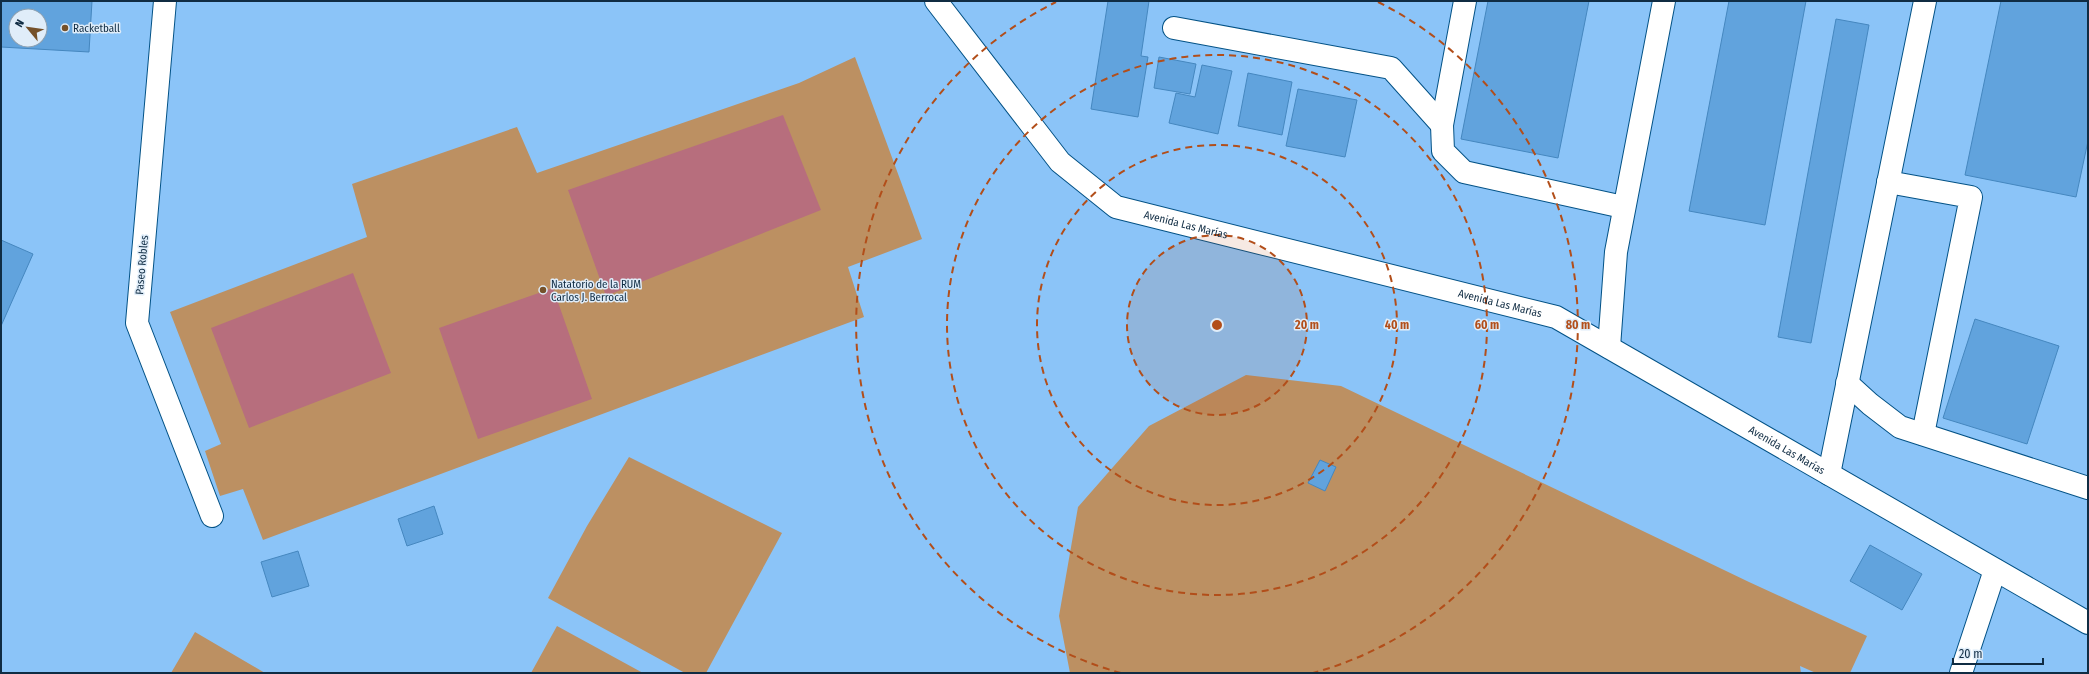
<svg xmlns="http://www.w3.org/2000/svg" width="2089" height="674" font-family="'Fira Sans Condensed',sans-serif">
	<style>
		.built { fill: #8bc4f8; fill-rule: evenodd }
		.green { fill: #bc9062 }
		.water { fill: #b76e7d }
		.building { fill: #61a3dd; stroke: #4587bf; fill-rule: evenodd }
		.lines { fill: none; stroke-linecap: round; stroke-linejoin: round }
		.minor-casing { stroke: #035286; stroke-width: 24 }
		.minor { stroke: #fff; stroke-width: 22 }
		.ring { fill: none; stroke: #b24e1a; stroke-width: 2; stroke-dasharray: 7 5 }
		.poi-dot { fill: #75512a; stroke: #e0edf9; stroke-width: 1.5 }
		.labels { text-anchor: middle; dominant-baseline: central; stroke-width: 3; stroke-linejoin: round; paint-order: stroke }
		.poi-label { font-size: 11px; fill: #102c43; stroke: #e0edf9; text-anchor: start }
		.street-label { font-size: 11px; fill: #102c43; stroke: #e0edf9 }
		.centre { fill: #b24e1a; stroke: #e0edf9; stroke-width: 2 }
		.ring-label { font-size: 12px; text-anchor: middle; font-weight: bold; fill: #b24e1a; stroke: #e0edf9; stroke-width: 3; stroke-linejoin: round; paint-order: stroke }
	</style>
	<rect width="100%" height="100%" fill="#a8cff3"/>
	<!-- built -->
	<path class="built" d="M1,1H2088V673H1ZM16,16H40V40H16Z"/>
	<!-- green -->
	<path class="green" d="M855,57L922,239L848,267L864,317L263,540L243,489L220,496L205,451L221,444L170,312L367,237L352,184L517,127L537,173L799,83Z
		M1246,375L1341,386L1749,582L1867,636L1850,673H1816L1800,666L1801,673H1070L1059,616L1078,507L1149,426Z
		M629,457L782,533L706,673H685L548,598L587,526Z
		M557,626L643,673H531Z
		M195,632L265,673H171Z"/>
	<!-- water -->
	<path class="water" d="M783,115L821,210L606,296L568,190Z
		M353,273L391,373L249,428L211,328Z
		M553,288L592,399L478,439L439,328Z"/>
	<!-- building -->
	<path class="building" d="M1,1H92L89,52L1,47ZM16,16H40V40H16Z
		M1108,1H1149L1141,56L1148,57L1138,117L1091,109Z
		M1488,1H1589L1558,158L1461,139Z
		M1729,1H1806L1765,225L1689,211Z
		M2001,1H2088V141L2076,197L1965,175Z
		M1836,19L1869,25L1811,343L1778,337Z
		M1159,57L1196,64L1190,94L1154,88Z
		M1202,65L1232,71L1218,134L1169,123L1176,93L1195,97Z
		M1248,73L1292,82L1282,135L1238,126Z
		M1298,89L1357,100L1345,157L1286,146Z
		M1,240L33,254L1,326Z
		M1975,319L2059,346L2027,444L1943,418Z
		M1320,460L1336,467L1325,491L1308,483Z
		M434,506L443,534L407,546L398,519Z
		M1870,545L1922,574L1902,610L1850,581Z
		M298,551L309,586L272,597L261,562Z"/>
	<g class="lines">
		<!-- minor casing -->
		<g class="minor-casing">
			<g id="minor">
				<path d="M165,1L137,323L212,516"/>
				<path id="s1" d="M936,1L1060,162L1116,207L1556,317L2088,623"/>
				<path d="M1465,1L1442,125L1443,151L1464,172L1623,207"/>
				<path d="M1174,28L1391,68L1442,125"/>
				<path d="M1888,182L1971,197L1923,434"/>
				<path d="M1609,347L1616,252L1664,1"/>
				<path d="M1847,383L1870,404L1900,427L2088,488"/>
				<path d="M1829,474L1925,1"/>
				<path d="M1961,673L1995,570"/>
			</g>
		</g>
		<!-- minor -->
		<use href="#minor" class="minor"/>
	</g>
	<!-- distance rings -->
	<circle cx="1217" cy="325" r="90" fill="#b24e1a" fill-opacity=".12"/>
	<g class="ring">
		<circle cx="1217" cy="325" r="90"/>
		<circle cx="1217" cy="325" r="180"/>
		<circle cx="1217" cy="325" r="270"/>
		<path d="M1121 673A361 361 0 0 1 1056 2M1378 2A361 361 0 0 1 1313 673"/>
	</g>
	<!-- markers -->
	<g class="poi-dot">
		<circle cx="65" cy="28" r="4"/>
		<circle cx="543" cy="290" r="4"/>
	</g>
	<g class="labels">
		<!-- poi labels -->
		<g class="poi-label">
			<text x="73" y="28">Racketball</text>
			<text x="551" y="284">Natatorio de la RUM<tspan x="551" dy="13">Carlos J. Berrocal</tspan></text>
		</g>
		<!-- street labels -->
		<g class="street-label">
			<text stroke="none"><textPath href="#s1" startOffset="347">Avenida Las Marías</textPath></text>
			<text transform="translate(142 265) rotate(-85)">Paseo Robles</text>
			<text stroke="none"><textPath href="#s1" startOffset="671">Avenida Las Marías</textPath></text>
			<text stroke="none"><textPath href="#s1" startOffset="995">Avenida Las Marías</textPath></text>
		</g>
	</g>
	<circle cx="1217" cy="325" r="6" class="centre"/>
	<g class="ring-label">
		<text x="1307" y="329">20 m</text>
		<text x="1397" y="329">40 m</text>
		<text x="1487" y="329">60 m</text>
		<text x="1578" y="329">80 m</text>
	</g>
	<!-- border -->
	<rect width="2089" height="674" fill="none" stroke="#102c43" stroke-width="4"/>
	<!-- north arrow -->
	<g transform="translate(28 28) rotate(299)"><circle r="19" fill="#e0edf9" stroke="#8da0b0"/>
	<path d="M0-3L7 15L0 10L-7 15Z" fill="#75512a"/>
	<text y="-6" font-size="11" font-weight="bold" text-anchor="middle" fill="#102c43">N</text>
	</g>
	<!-- scale -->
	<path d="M1953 658v6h90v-6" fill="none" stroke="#102c43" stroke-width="2"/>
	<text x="1959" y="658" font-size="12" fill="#102c43" stroke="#e0edf9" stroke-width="3" paint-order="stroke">20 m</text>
</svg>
